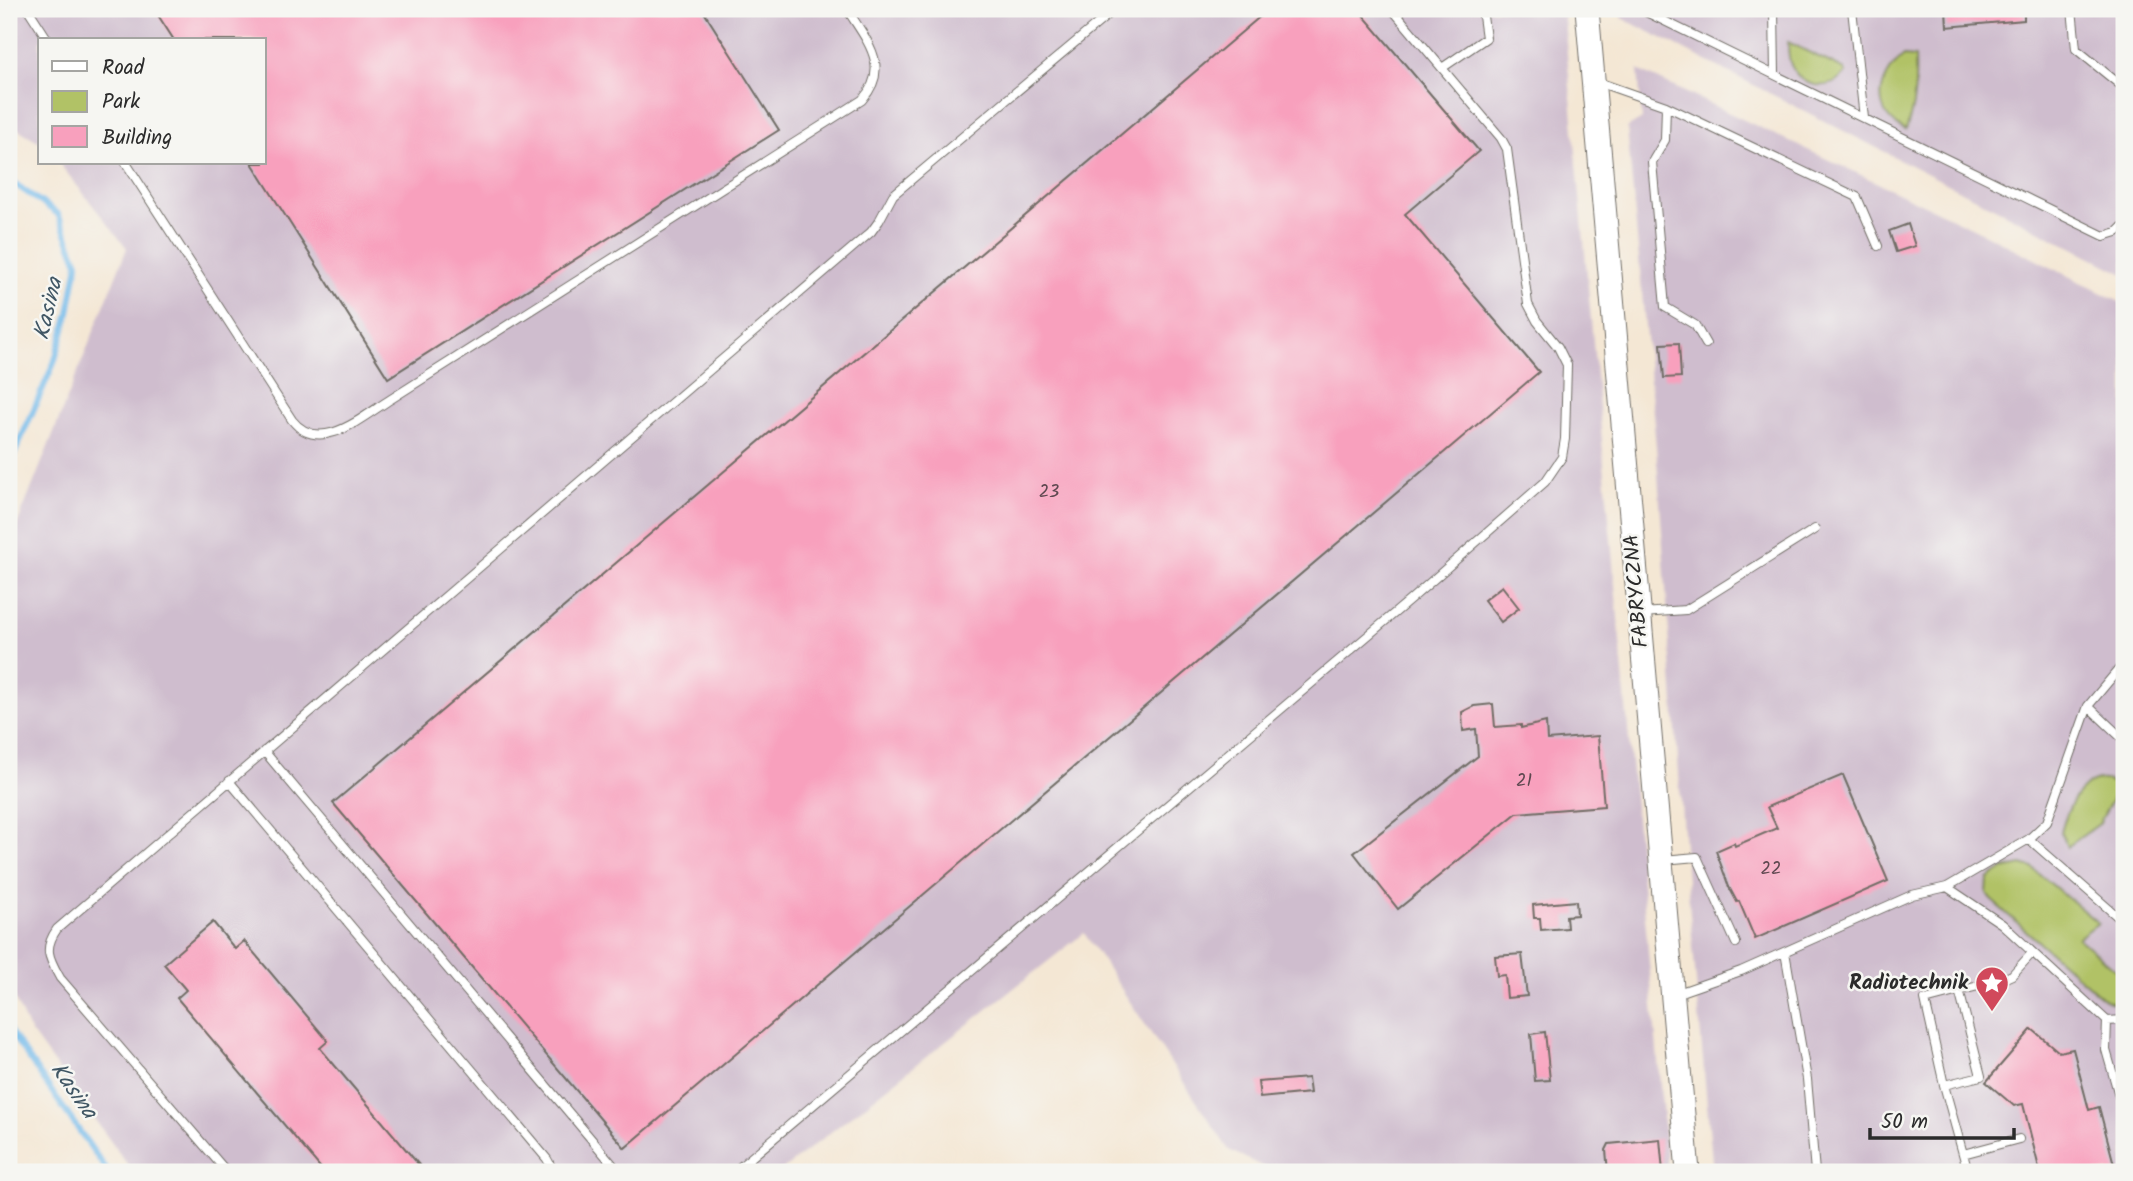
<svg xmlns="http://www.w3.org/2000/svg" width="2133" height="1181" font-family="Kalam,sans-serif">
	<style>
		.industrial { fill: #cfbdce }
		.green { fill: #b1c266; stroke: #6e7648; stroke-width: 2 }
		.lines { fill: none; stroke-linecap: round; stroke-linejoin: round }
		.stream { stroke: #72baea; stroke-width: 6 }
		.building { fill: #f8a0bd }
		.lane-casing { stroke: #716d66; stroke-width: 10 }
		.secondary-casing { stroke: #716d66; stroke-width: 25 }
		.lane { stroke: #fff; stroke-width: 8 }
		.secondary { stroke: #fff; stroke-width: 23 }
		.labels { text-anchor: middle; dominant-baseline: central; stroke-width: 5; stroke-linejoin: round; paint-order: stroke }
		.number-label { font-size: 18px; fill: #5e4850 }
		.street-label { font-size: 21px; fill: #2b2b2b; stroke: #f6f6f2 }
		.poi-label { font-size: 21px; font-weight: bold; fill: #2b2b2b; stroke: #f6f6f2; text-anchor: end }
		.water-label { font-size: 23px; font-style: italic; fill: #405664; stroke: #f6f6f2 }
	</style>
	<rect width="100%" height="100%" fill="#f6f6f2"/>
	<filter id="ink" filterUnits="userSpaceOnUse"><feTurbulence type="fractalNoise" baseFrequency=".0143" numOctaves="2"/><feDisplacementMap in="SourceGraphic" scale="14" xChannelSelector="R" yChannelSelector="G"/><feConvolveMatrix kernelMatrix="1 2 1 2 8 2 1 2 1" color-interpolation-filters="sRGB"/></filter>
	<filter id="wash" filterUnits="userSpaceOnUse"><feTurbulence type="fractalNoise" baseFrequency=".00686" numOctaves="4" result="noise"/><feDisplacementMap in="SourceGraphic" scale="28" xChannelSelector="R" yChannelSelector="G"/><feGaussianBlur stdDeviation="1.57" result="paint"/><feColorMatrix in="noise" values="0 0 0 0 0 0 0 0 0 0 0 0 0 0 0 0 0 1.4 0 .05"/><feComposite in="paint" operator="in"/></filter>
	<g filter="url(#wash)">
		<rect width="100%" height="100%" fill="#f4e7d4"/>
		<!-- industrial -->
		<path class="industrial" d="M9,9H1563L1668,1172H1274L1229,1150L1084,933L780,1172H133L28,1028L9,986V545L127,248L59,163H264V40H40V142L9,124Z
			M1621,9H2124V274L1622,18Z
			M1638,70L1971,227L2124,304V1172H1713L1684,846L1656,446L1627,128L1642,119Z"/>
		<!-- green -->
		<path class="green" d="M1788,42L1845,70L1846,73C1830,93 1801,88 1791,65C1788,58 1788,50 1788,42Z
			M1904,56L1915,57C1916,83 1915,106 1906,130C1870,114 1877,77 1904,56Z
			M2098,780H2105L2119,787L2099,824L2067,847L2061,832C2067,811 2076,786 2098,780Z
			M2022,865L2032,868L2098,923L2078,938L2124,977V1007L2107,1001L2097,993L1990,899L1987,893L1988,879L2003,869Z"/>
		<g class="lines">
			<!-- stream -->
			<path class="stream" d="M9,180L58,214L78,263L69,313L54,363L9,466
				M9,1030L108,1172"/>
		</g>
		<g id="blocks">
			<!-- building -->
			<path class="building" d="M154,9H702L779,130L388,378L252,163H264V40H174Z
				M1269,9H1358L1479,151L1405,214L1539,372L625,1148L333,803Z
				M1946,9H2024V20L1947,27Z
				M1908,224L1915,246L1896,252L1889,231Z
				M1679,343L1681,377L1664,378L1661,344Z
				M1502,586L1519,608L1501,622L1484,600Z
				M1493,704L1495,727L1521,725V728L1546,722L1547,740L1598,736L1604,806L1517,813L1398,909L1354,853L1478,756L1476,729L1463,731L1462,712L1474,706Z
				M1843,775L1888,881L1755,939L1739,901L1737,902L1729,887L1716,851L1734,843L1735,846L1777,828L1767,807Z
				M1576,901L1577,915L1566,916L1567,928L1541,930L1540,918H1534L1533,905Z
				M213,922L235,949L244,941L328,1041L320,1048L425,1172H324L177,998L186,990L164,964Z
				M1522,954L1527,996L1507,998L1505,975L1497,976L1495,956Z
				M2032,1029L2059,1052L2073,1049L2089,1110L2099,1107L2116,1172H2040L2023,1104L2014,1106L1986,1082Z
				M1545,1032L1550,1080L1535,1081L1531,1034Z
				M1308,1078L1310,1093L1260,1098L1258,1082Z
				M1660,1139L1663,1172H1608L1606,1150L1609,1144Z"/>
		</g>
	</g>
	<g filter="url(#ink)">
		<use href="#blocks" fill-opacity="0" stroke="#716d66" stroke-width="2"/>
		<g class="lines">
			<!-- lane casing -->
			<g class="lane-casing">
				<path id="lane" d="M28,9L48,40
					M1645,9L1646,12L2104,236L2117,232L2124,225
					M1774,9L1775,75
					M1852,9L1864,118
					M2072,9L2076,49L2124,88
					M1442,68L1486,38L1482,9
					M1595,81L1666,106L1665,140L1652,162L1665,307L1695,325L1706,344
					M1666,106L1857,197L1878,246
					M126,163L292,420C320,456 363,416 391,399L862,100C892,67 866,40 847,9
					M1642,613L1686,610L1815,529
					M2088,706L2124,740
					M264,751L619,1172
					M229,781L547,1159L554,1172
					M2029,839L2118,917L2124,912
					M1663,860L1697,857L1736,943
					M1947,887L2002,924L2107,1021L2106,1050L2124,1113
					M1785,952L1807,1079L1815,1172
					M1675,994L1741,971L1912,895L1947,887L2029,839L2047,822L2088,706L2124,663
					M2107,1021L2124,1020
					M1944,1085L1981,1076L1959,990
					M1963,1154L2019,1139
					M227,1172L60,978C49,958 43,949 57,929L871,232L879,221L893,195L1115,9
					M734,1172L1410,600L1545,482L1562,457L1565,439L1567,365L1558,347L1537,321L1528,304L1507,149L1501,138L1392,9
					M1968,1172L1944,1085L1925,1000L2001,980L2012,975L2032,953"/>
			</g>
			<!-- secondary casing -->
			<g class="secondary-casing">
				<path id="secondary" d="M1587,9L1688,1172"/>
			</g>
			<!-- lane -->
			<use href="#lane" class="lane"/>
			<!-- secondary -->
			<use href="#secondary" class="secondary"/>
		</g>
	</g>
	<!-- icons -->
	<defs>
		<g id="sight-pin" transform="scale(1.75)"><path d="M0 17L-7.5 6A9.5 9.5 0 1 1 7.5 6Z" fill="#d1495b" stroke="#f6f6f2"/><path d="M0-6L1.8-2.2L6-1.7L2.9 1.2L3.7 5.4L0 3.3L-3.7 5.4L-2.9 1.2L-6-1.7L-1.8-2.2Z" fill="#fff"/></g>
	</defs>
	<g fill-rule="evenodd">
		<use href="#sight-pin" x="1992" y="983"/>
	</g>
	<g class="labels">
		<!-- number labels -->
		<g class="number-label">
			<text x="1049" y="492">23</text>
			<text x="1524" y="781">21</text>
			<text x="1771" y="869">22</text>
		</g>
		<!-- street labels -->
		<g class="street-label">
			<text transform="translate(1637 591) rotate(-95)">FABRYCZNA</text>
		</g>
		<!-- poi labels -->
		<g class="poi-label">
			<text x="1968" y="983">Radiotechnik</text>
		</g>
		<!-- water labels -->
		<g class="water-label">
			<text transform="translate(49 309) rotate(-77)">Kasina</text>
			<text transform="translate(73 1091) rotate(55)">Kasina</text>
		</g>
	</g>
	<!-- margin -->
	<rect width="2133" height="1181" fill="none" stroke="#f6f6f2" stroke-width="35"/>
	<!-- legend -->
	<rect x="38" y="38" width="228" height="126" fill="#f6f6f2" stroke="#a5a5a2" stroke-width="2"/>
	<rect x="52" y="61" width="35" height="10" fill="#ffffff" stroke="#a5a5a2" stroke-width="2"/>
	<text x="102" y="74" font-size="21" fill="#2b2b2b">Road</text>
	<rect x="52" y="91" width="35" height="21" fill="#b1c266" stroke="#a5a5a2" stroke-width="2"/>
	<text x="102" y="108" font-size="21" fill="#2b2b2b">Park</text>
	<rect x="52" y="126" width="35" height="21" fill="#f8a0bd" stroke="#a5a5a2" stroke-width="2"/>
	<text x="102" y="144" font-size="21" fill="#2b2b2b">Building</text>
	<!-- scale -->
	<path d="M1870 1128v10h144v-10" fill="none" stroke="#2b2b2b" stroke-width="3.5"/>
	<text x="1881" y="1128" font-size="21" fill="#2b2b2b" stroke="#f6f6f2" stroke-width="5" paint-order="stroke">50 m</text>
</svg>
